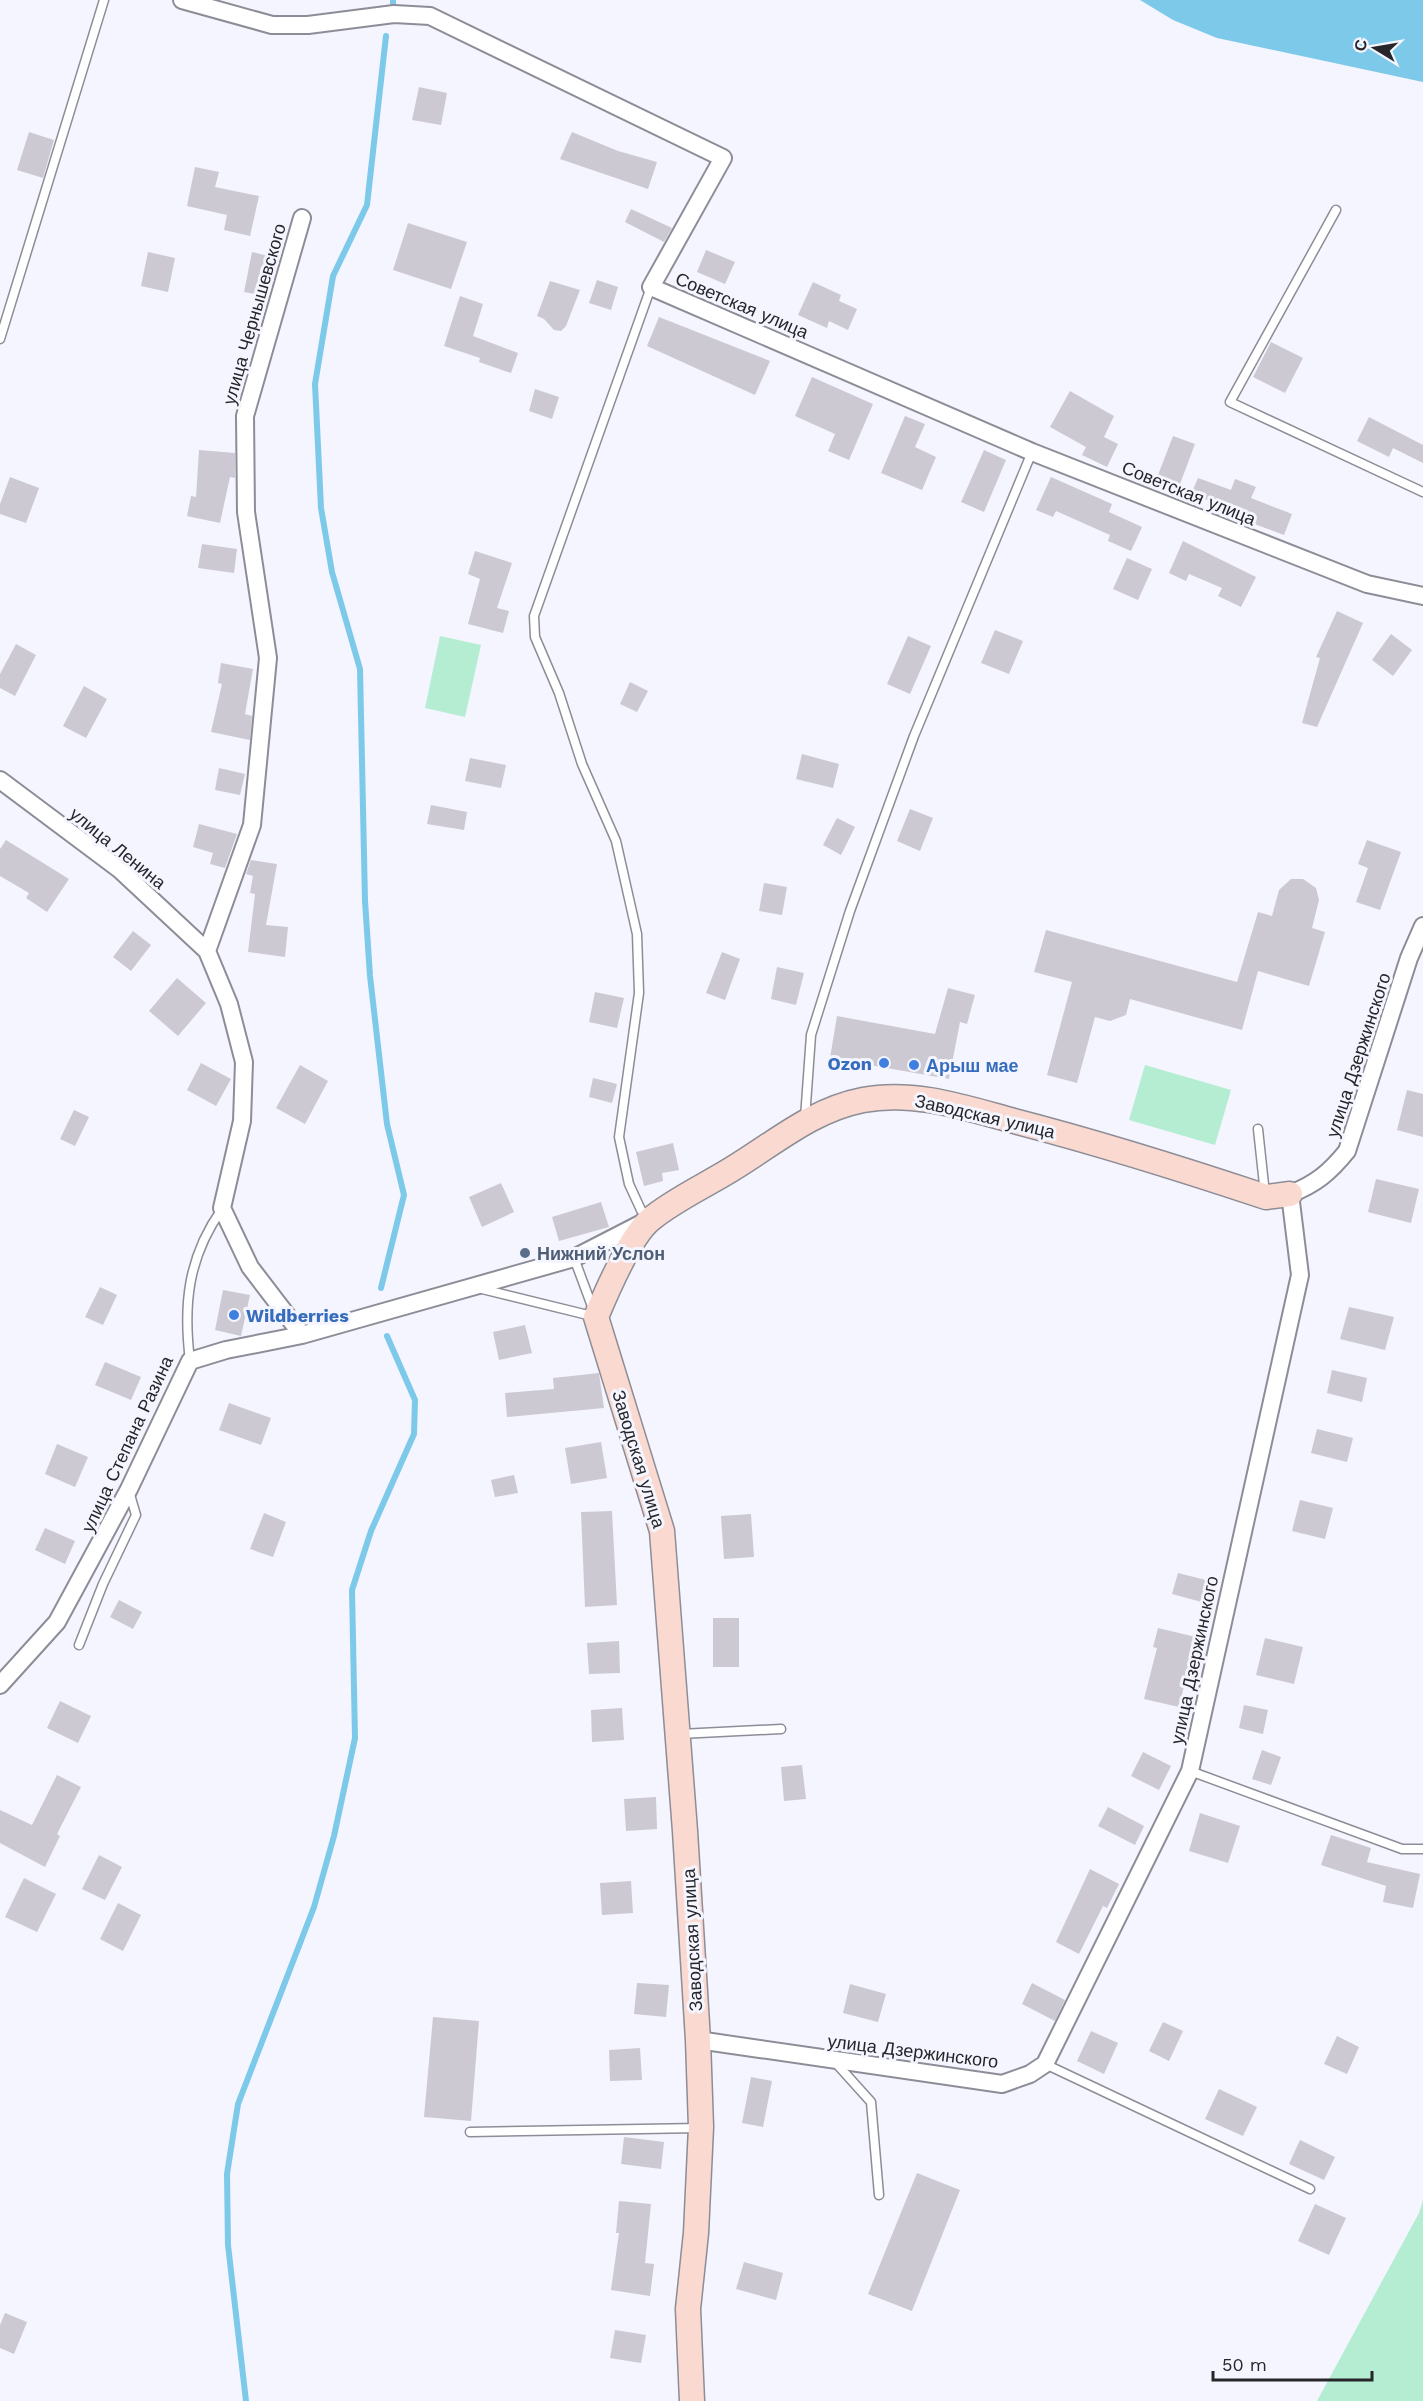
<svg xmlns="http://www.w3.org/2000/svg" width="1423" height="2401" font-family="'Work Sans',sans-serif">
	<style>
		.green { fill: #b5edd3 }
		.water { fill: #7dc9ea }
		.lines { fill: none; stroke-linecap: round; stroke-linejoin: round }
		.stream { stroke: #7dc9ea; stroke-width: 6 }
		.building { fill: #cdc9d2 }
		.lane-casing { stroke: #8c8d96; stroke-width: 11 }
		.street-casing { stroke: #8c8d96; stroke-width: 20 }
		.secondary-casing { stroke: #8c8d96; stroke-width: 27 }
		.lane { stroke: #fff; stroke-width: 8 }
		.street { stroke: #fff; stroke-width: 16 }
		.secondary { stroke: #fad9d0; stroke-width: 24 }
		.shop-dot { fill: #3f7fe0; stroke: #f4f5fe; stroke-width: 2 }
		.service-dot { fill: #5c6f8a; stroke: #f4f5fe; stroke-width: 2 }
		.labels { text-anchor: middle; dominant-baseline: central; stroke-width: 6; stroke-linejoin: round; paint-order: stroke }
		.street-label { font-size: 18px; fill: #26262a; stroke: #f4f5fe }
		.shop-label { font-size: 18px; font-weight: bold; fill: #366cbe; stroke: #f4f5fe; text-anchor: start }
		.service-label { font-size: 18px; font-weight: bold; fill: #4e5e75; stroke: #f4f5fe; text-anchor: start }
	</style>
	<rect width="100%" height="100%" fill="#f4f5fe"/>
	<!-- green -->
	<path class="green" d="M440,636L481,645L465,717L425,708Z
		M1145,1065L1231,1090L1215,1145L1129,1120Z
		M1423,2200V2401H1317L1419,2213Z"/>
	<!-- water -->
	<path class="water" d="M1140,0H1423V82L1217,38L1173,20Z"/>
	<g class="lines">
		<!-- stream -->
		<path class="stream" d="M393,5V0
			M381,1288L404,1195L387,1124L370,976L365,901L360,669L332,572L321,508L315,384L333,276L367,205L386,36
			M246,2401L228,2245L227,2174L238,2104L314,1907L334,1836L355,1738L352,1590L371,1531L414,1434L415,1400L387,1336"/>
	</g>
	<!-- building -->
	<path class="building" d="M419,87L447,93L441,125L412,120Z
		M29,132L54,140L43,178L17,170Z
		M572,132L618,151L657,162L648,189L560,159Z
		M195,167L219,172L215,187L259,196L250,236L224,230L227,215L187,206Z
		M631,209L672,228L664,242L625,222Z
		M408,223L467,242L451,289L393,270Z
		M706,250L735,262L725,284L697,272Z
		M148,252L175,258L168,292L141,286Z
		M252,252L273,257L265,296L244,292Z
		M597,280L618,287L611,310L589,303Z
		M550,281L580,290L566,326L561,331L554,330L544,319L537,316Z
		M813,282L841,295L839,301L857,309L848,330L829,321L827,328L798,315Z
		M460,296L483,304L473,336L518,353L511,373L479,362L480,358L444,346Z
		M659,317L770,361L755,395L647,346Z
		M1271,342L1303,358L1285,393L1253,377Z
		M812,377L873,404L849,460L828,451L835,434L795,416Z
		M535,389L559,397L552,419L529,411Z
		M1070,391L1114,416L1104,437L1118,444L1107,467L1082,455L1086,447L1050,427Z
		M905,416L925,424L915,447L936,457L922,490L881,473Z
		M1369,417L1423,445V463L1393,448L1389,457L1357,441Z
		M1173,436L1195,444L1180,484L1158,475Z
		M199,450L235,453V478L230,477L220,523L187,516L191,496L196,497Z
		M984,450L1006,460L984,512L961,502Z
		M10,477L39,488L26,523L0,514V504Z
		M1051,477L1112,504L1109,512L1142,527L1131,551L1108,541L1110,535L1056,511L1053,517L1036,510Z
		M1198,478L1231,490L1235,479L1256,487L1251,498L1292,514L1284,535L1249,522L1251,516L1191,494Z
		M1183,541L1256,577L1241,607L1218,596L1222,588L1189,574L1186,581L1169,573Z
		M202,544L237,549L234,573L198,568Z
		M475,551L512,563L497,608L509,611L503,633L468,624L480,579L468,574Z
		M1127,558L1152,569L1138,600L1113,589Z
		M1337,611L1363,623L1317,727L1302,723L1320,658L1316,657Z
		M995,630L1023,641L1009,674L981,663Z
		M1391,634L1412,650L1393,676L1372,660Z
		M908,636L931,646L910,694L887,684Z
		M16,644L36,655L15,696L0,688V674Z
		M221,663L253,669L245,714L252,716L250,740L211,732L222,684L218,683Z
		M630,682L648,691L637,712L620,704Z
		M84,686L107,699L86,738L63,726Z
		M802,754L839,764L833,788L796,779Z
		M470,758L506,765L501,788L465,781Z
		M219,768L245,774L240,795L215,790Z
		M431,805L467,812L464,830L427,824Z
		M910,809L933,818L920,851L897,841Z
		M837,818L855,827L841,855L823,845Z
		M199,824L237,834L225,868L210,864L213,853L193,847Z
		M6,840L69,879L47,912L26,898L29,893L0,876V849Z
		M1367,840L1401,852L1380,910L1356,902L1368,868L1358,864Z
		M251,860L277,864L266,925L288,927L285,957L248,952L255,894L250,893L253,876L246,874Z
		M1291,879H1303L1316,888L1319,900L1312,928L1325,932L1309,986L1258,971L1242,1030L1130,999L1126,1015L1110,1021L1095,1017L1077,1083L1047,1075L1072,982L1034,972L1046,930L1237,982L1258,912L1272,916L1279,890Z
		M764,883L787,887L782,915L759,911Z
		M133,931L151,945L131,971L113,957Z
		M722,952L740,959L725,1000L706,993Z
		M777,967L804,973L796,1005L771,999Z
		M177,978L206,1003L178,1036L149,1011Z
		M948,988L975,995L967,1024L960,1022L949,1079L830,1058L837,1016L935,1034Z
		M595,992L624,998L617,1028L589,1022Z
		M201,1063L231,1079L216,1106L187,1090Z
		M300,1065L328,1081L305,1124L276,1108Z
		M593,1078L617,1084L612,1103L589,1097Z
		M1407,1090L1423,1094V1137L1397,1130Z
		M74,1110L89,1117L75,1146L60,1139Z
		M673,1143L679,1170L662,1173L663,1181L644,1186L636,1152Z
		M1376,1179L1419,1189L1411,1223L1368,1212Z
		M501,1183L514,1212L482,1227L469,1197Z
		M601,1202L609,1227L559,1241L552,1217Z
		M100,1287L117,1295L103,1325L85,1317Z
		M223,1290L250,1295L241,1336L215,1330Z
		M1349,1307L1394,1317L1385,1350L1340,1339Z
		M525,1325L532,1353L499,1360L493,1332Z
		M105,1362L141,1377L131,1400L95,1385Z
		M1332,1370L1367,1378L1362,1402L1327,1393Z
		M599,1373L604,1408L507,1417L505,1393L554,1389L553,1378Z
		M229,1403L271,1418L261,1445L219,1430Z
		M1317,1429L1353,1438L1347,1462L1311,1453Z
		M601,1442L607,1478L571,1484L565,1448Z
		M57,1444L88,1457L75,1487L45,1474Z
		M514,1475L518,1493L495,1497L491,1480Z
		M1300,1500L1333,1508L1325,1539L1292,1531Z
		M612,1511L617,1605L585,1607L581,1512Z
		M264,1513L286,1522L273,1557L250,1549Z
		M751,1514L754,1557L724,1559L721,1516Z
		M45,1528L75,1541L65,1564L35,1550Z
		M1178,1573L1214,1582L1209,1604L1172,1594Z
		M119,1600L142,1612L133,1629L110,1617Z
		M713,1618H739V1667H713Z
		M1158,1628L1196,1637L1179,1707L1144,1699L1157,1648L1153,1647Z
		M1265,1638L1303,1647L1294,1684L1256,1675Z
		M619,1641L620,1673L589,1674L587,1643Z
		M60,1701L91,1716L78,1743L47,1728Z
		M1244,1705L1268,1710L1263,1734L1239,1728Z
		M622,1708L624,1740L592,1742L591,1710Z
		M1262,1750L1281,1757L1271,1785L1252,1779Z
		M1143,1752L1171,1766L1159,1790L1131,1776Z
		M802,1765L806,1799L784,1801L781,1767Z
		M57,1775L81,1787L57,1834L60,1836L45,1867L0,1843V1810L32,1825Z
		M656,1797L657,1829L626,1831L624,1799Z
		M1108,1807L1144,1826L1135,1845L1098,1826Z
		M1200,1813L1240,1826L1228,1863L1189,1851Z
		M1331,1835L1371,1848L1367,1862L1420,1874L1413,1908L1383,1902L1386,1886L1321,1865Z
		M99,1855L122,1867L105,1900L82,1889Z
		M1090,1869L1119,1884L1107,1908L1103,1906L1079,1954L1056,1942Z
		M24,1878L56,1894L37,1932L5,1917Z
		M631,1881L633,1913L602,1915L600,1883Z
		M118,1903L141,1915L123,1951L100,1939Z
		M637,1983L669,1985L666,2017L634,2014Z
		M1032,1983L1065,2000L1055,2021L1022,2004Z
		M850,1984L886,1994L878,2022L843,2013Z
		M433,2017L479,2021L471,2121L424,2117Z
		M1163,2022L1183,2031L1169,2061L1149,2051Z
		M1091,2031L1118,2043L1104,2074L1077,2061Z
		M1337,2036L1359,2047L1347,2074L1324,2064Z
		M640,2048L642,2080L610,2081L609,2050Z
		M751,2077L772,2081L763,2127L742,2123Z
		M1219,2089L1257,2107L1243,2136L1205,2119Z
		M624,2137L664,2142L661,2169L621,2164Z
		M1300,2140L1335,2157L1324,2180L1289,2164Z
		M917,2173L960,2190L912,2311L868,2294Z
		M619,2201L651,2204L645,2263L654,2264L650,2296L611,2290L619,2233H616Z
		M1315,2204L1346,2218L1329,2255L1298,2241Z
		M744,2262L783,2273L776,2300L736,2289Z
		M5,2313L27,2322L14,2354L0,2348V2325Z
		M615,2330L646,2335L641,2363L610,2358Z"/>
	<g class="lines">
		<!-- lane casing -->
		<g class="lane-casing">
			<path id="lane" d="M1336,210L1230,402L1423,492
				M0,339L104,0
				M805,1118L811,1035L850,911L914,736L1032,452
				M1258,1129L1265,1194
				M648,1218L641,1210L629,1184L619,1137L639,993L637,934L616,841L582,764L559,693L535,637L534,616L651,287
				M478,1288L596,1317L574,1258
				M190,1361C183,1304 188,1257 222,1209
				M79,1645L103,1584L136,1515L129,1491
				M680,1734L781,1729
				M1190,1771L1402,1849H1423
				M835,2062L871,2102L879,2195
				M1045,2064L1310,2189
				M470,2132L700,2128"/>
		</g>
		<!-- street casing -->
		<g class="street-casing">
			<path id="street" d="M182,0L272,25H308L394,14L430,16L723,158L651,287L1032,452L1367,584L1423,596
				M0,780L119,869L207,951L229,1004L244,1062L242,1121L222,1208L250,1267L302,1335
				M207,951L252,825L268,658L246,512L245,416L302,218
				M0,1685L57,1622L129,1489L190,1361L226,1350L302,1335L574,1258L644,1222
				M698,2040L1002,2084L1030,2074L1045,2064L1190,1771L1300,1275L1290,1194C1316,1184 1330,1172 1347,1151L1409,958L1423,926"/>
		</g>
		<!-- secondary casing -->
		<g class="secondary-casing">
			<path id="secondary" d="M692,2401L688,2309L696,2233L701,2127L698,2040L685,1831L662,1531L596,1317C606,1293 631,1235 651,1219C672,1201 708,1184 732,1169C775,1143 812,1110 863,1100C914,1090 966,1108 1014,1121C1099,1143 1182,1169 1266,1197L1290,1194"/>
		</g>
		<!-- lane -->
		<use href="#lane" class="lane"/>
		<!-- street -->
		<use href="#street" class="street"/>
		<!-- secondary -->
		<use href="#secondary" class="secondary"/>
	</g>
	<!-- markers -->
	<g class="shop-dot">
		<circle cx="884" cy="1063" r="6"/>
		<circle cx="914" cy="1065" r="6"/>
		<circle cx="234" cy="1315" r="6"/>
	</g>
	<circle class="service-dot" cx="525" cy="1253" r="6"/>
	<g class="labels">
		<!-- street labels -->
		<g class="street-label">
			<text transform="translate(742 305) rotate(23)">Советская улица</text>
			<text transform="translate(254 314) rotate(-74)">улица Чернышевского</text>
			<text transform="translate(1189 493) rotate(22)">Советская улица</text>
			<text transform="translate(118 848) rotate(39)">улица Ленина</text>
			<text transform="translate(1358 1055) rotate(-72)">улица Дзержинского</text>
			<text transform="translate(985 1116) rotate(13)">Заводская улица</text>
			<text transform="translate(127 1444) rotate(-65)">улица Степана Разина</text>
			<text transform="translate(639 1459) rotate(73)">Заводская улица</text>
			<text transform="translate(1194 1660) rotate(-78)">улица Дзержинского</text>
			<text transform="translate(692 1940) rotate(-93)">Заводская улица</text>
			<text transform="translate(913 2051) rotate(7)">улица Дзержинского</text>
		</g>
		<!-- shop labels -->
		<g class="shop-label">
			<text x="872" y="1063" text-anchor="end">Ozon</text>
			<text x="926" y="1065">Арыш мае</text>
			<text x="246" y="1315">Wildberries</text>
		</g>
		<!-- service labels -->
		<g class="service-label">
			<text x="537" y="1253">Нижний Услон</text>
		</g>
	</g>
	<!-- north arrow -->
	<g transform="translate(1375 48) rotate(281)" stroke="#f4f5fe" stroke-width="4.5" paint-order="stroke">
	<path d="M0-4.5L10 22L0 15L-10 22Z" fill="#26262a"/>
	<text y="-9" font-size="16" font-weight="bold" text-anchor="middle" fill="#26262a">С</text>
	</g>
	<!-- scale -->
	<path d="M1213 2371v9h159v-9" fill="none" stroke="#26262a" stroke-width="3"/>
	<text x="1222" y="2371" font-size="18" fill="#26262a" stroke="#f4f5fe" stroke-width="4.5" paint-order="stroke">50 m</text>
</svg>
